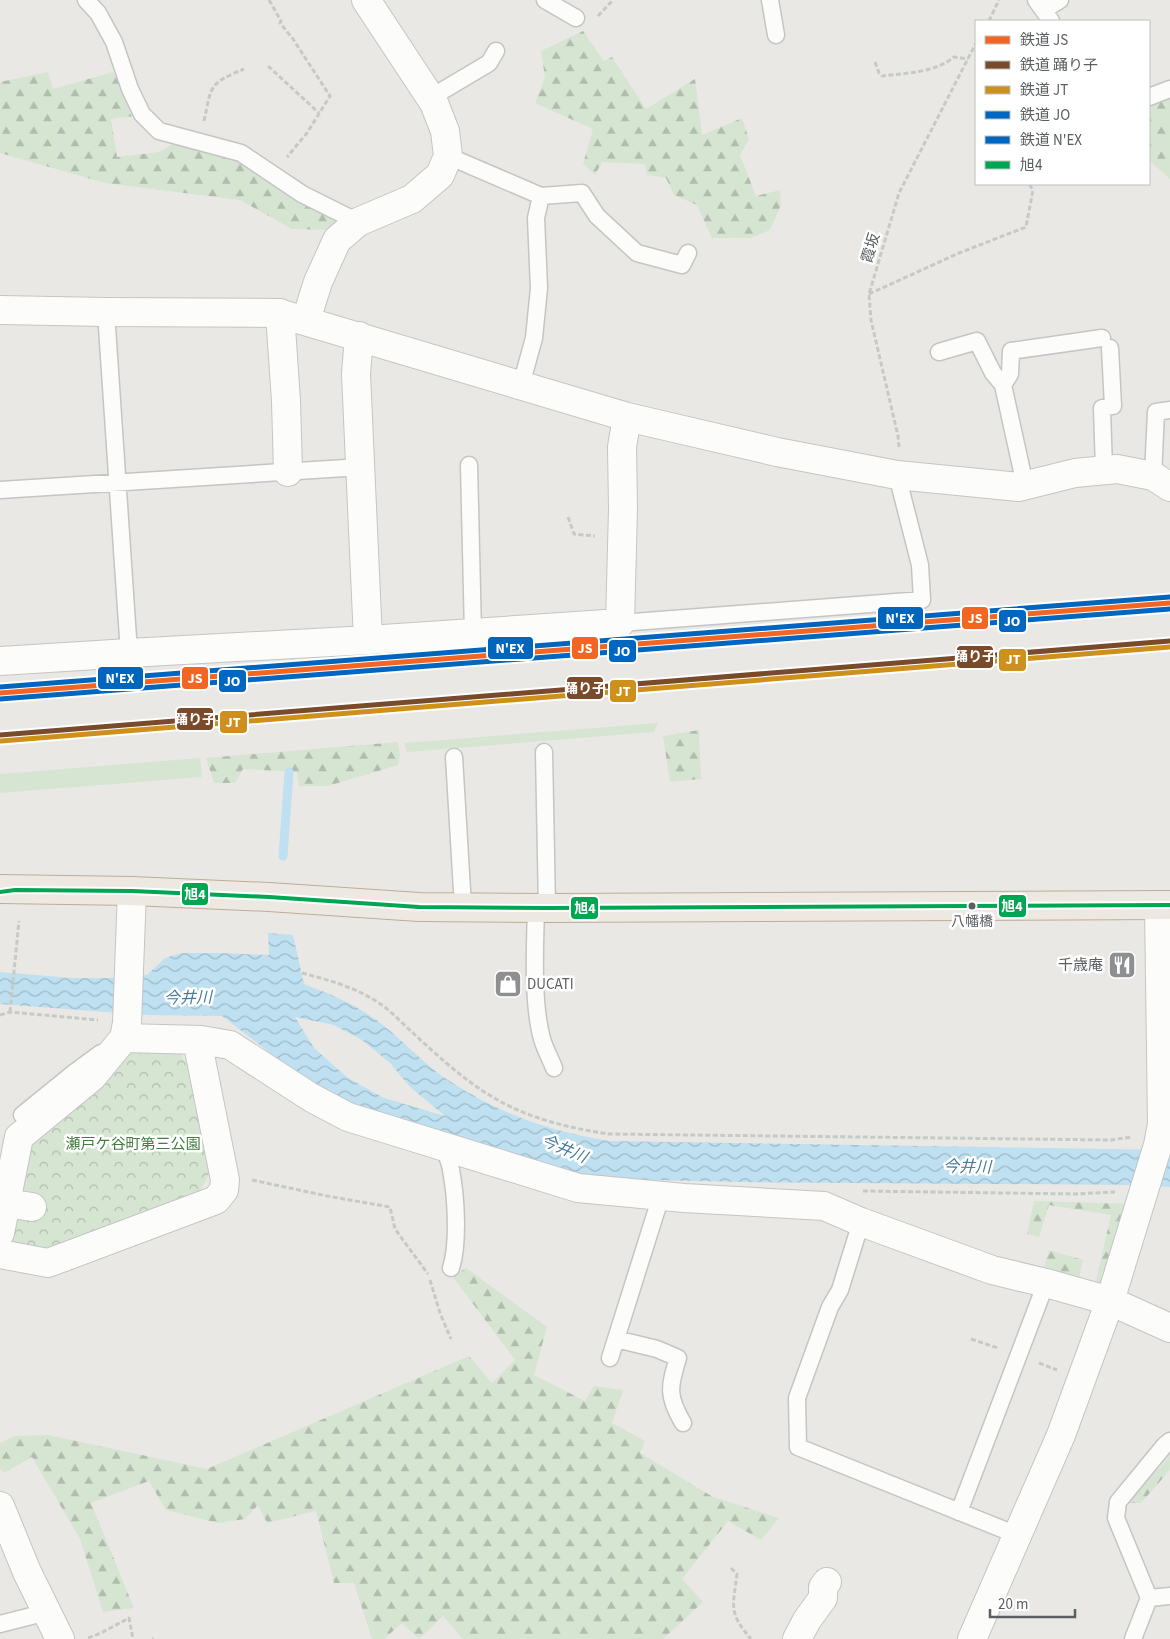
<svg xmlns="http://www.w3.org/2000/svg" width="1170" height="1639" font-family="'Source Sans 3','Noto Sans JP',sans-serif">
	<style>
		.grass { fill: #d6e4d2 }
		.forest { fill: url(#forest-firs) }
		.park { fill: url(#park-crowns) }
		.water { fill: url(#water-waves); fill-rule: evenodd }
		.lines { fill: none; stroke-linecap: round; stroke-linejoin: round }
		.stream { stroke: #bee0f0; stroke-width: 9 }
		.lane-casing { stroke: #c4c5c5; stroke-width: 19 }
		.street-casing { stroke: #c4c5c5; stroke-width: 30 }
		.highway-casing { stroke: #bdad97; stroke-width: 30 }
		.path { stroke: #c6cac7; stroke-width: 3; stroke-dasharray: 5 2.5; stroke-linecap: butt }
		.lane { stroke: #fcfcfb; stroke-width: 16 }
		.street { stroke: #fcfcfb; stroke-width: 28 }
		.highway { stroke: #ede9e2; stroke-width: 28 }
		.bus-1-casing { stroke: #fff; stroke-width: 8 }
		.bus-1 { stroke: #00a651; stroke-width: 4 }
		.rail-1-casing { stroke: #fff; stroke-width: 9 }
		.rail-2-casing { stroke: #fff; stroke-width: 9 }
		.rail-3-casing { stroke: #fff; stroke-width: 9 }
		.rail-4-casing { stroke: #fff; stroke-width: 9 }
		.rail-5-casing { stroke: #fff; stroke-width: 9 }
		.rail-1 { stroke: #f26522; stroke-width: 5 }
		.rail-2 { stroke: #7a4b2a; stroke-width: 5 }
		.rail-3 { stroke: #ce901d; stroke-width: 5 }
		.rail-4 { stroke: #0067c0; stroke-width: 5 }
		.rail-5 { stroke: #0065bd; stroke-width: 5 }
		.bus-dot { fill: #5b5f62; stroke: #fff; stroke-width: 2 }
		.labels { text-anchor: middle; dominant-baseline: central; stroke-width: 5; stroke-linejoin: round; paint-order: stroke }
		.bus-label { font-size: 14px; fill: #5b5f62; stroke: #fff }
		.street-label { font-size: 15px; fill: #5b5f62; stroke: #fff }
		.poi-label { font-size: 15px; fill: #5b5f62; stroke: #fff; text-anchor: end }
		.park-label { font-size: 15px; fill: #437d3f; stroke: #fff }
		.water-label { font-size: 16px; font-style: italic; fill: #477a9c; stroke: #fff }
		.line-badge { stroke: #fff; stroke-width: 2 }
		.badge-label { font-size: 14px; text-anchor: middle; font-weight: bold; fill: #fff }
	</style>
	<defs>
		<pattern id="forest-firs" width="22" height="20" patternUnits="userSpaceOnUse" patternTransform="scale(1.25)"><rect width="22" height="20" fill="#d6e4d2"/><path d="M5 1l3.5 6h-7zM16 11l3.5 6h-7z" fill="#b1bcae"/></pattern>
		<pattern id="park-crowns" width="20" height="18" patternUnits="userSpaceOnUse" patternTransform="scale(1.25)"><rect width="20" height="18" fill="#d6e4d2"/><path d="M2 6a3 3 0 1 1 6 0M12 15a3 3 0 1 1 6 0" fill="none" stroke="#b1bcae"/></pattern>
		<pattern id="water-waves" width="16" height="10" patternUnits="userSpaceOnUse" patternTransform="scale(1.25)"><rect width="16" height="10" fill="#bee0f0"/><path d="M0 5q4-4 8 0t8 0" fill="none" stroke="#9db9c6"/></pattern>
	</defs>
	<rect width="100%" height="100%" fill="#eae8e5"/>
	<!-- grass -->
	<path class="grass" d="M658,723L654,732L407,752L404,743Z
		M200,758L202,777L0,793V774Z"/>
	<!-- forest -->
	<path class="forest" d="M583,31L604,61L612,57L646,109L695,79L702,135L742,118L749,139L740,155L756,196L780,190L781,205L770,230L751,238H712L697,205L674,195L666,178L647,175L645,164L602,162L595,175L583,164L593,129L535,103L545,77L541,51Z
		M48,72L53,89L113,72L135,116L111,119L117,157L159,152L175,143L239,159L337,218L330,230L292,229L240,200L105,183L0,153V82Z
		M1170,98V179L1149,160V106Z
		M699,730L701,779L670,782L663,736Z
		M398,742L400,755L398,765L328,786H299L297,772L243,769L235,783H214L206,758Z
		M1034,1201L1133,1204L1105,1285L1096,1281L1111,1215L1049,1205L1039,1237L1027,1234Z
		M1049,1250L1083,1260L1078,1282L1042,1274Z
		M466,1268L547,1327L534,1375L585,1401L594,1386L623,1390L612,1423L645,1441L640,1453L713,1497L779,1518L761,1540L728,1521L682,1579L703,1602L663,1639H463L443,1616L419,1639L402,1623L384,1639H372L354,1583H334L316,1511L267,1523L258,1505L245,1519L218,1523L166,1510L149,1481L91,1503L134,1608L103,1612L80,1539L32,1457L4,1473L0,1469V1443L15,1436L48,1435L207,1469L469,1356L492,1383L515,1360L453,1277Z
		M1170,1456V1470L1141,1503H1128Z"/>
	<!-- park -->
	<path class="park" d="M126,1045L179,1051L187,1065L195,1106L198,1109L209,1174L199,1193L48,1251L15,1244L11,1239L28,1144Z"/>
	<!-- water -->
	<path class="water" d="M268,933L293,935L304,984C330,994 352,1003 375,1019C402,1038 423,1065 451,1082C500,1114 552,1132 609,1141L1170,1150V1187L1130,1185L743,1182L610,1179L577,1177L328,1097L222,1016L146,1015L0,1004V972L72,978H111L147,975L165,958L181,953H221L269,955ZM295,1017L334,1025L362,1040L390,1063L410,1087L445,1116L384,1098L348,1078L314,1048Z"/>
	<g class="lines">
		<!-- stream -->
		<path class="stream" d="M283,856L289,772"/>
		<!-- lane casing -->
		<g class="lane-casing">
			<path id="lane" d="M86,0L98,13L114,42L130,89L142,114L159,131L241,153L302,194L358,222
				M545,0L576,18
				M770,0L776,35
				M1036,0L1051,21
				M1044,10L1060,0
				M1149,97L1170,89
				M430,98L489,63L496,51
				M448,156L541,196L582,193L597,216L637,253L682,265L688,253
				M106,312L129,653
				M939,352L977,341L993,373L1003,385L1025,485
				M521,385L534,338L539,288L536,218L541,196
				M1003,385L1010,374L1011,351L1102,338
				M469,465L473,633
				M1104,470L1102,408L1113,406L1110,348
				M1153,476L1156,412L1170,410
				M0,490L361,467
				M620,623L922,600L920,565L897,475
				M544,752L547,908
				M454,757L463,907
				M536,908C535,946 532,1002 542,1039C545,1049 550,1058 554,1068
				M22,1115L75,1072L101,1053
				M444,1147C446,1155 450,1162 451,1170C456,1196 459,1243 451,1268
				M861,1222L840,1290L830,1307L797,1398L798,1447L1017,1535
				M616,1339L657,1349L678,1358C669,1387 667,1396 683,1423
				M610,1358L661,1196
				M959,1512L1046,1283
				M1149,1598L1170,1596
				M0,1624L47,1612
				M1133,1639L1149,1598L1116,1518L1118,1502L1164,1446L1170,1441"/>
		</g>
		<!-- street casing -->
		<g class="street-casing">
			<path id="street" d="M0,310L106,312L278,313L627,417L777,452L897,475L1019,487L1075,473L1117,469L1153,476L1170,487
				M280,313L286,401L288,472
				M306,320L318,282L337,240L358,222L412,199L440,175L448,156L445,131L434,103L366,0
				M359,336L356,374L368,640
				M0,661L129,653L368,640L620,623L623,509L622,447L627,417
				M124,1038L201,1040L230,1045L312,1098L348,1117L578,1188L684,1198L824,1206L861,1222L992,1270L1046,1283L1110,1301L1170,1328
				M6,1203L32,1207
				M0,1233L19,1137L92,1077L124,1038L127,1023L132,891
				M0,1254L48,1263L216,1200L224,1190L225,1180L197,1040
				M0,1506L27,1572L60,1639
				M797,1639L807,1620L823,1598V1587L827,1582
				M972,1639L1061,1435L1110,1301L1158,1145L1162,1124L1159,905"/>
		</g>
		<!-- highway casing -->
		<g class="highway-casing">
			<path id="highway" d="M0,889L132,891L269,897L419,907L547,908L1170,905"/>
		</g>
		<!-- path -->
		<path class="path" d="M269,0L281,21L280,23L293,39L330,96L307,133L287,157
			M598,16L613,0
			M989,21L999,0
			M875,62L879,73L882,76C906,73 934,73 954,57L968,59
			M268,66L319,113
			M204,121C212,85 208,84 244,69
			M869,294L959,253L1026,227L1033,190L1029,184
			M899,447L898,436L871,320L869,294L899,193L976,43
			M568,517L574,534L595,536
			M302,973C329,980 358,988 382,1005C393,1013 403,1024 413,1033C439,1057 466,1082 496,1099C530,1119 570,1128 608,1134L1111,1140L1132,1137
			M10,1012L19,921
			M0,1015L10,1012L98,1020
			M252,1180L327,1196L390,1207L395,1229L428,1274
			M863,1191L1075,1194L1115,1192
			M430,1280L440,1313L451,1339
			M971,1339L998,1348
			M1039,1363L1057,1370
			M731,1568L737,1574C733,1607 728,1612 751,1639
			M88,1638L101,1633L129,1618L133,1639
			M152,1639H154"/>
		<!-- lane -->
		<use href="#lane" class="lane"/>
		<!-- street -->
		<use href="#street" class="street"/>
		<!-- highway -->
		<use href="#highway" class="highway"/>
		<!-- bus-1 casing -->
		<g class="bus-1-casing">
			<path id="bus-1" d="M0,892L15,890L132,891L269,897L419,907L547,908L1170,905"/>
		</g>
		<!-- bus-1 -->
		<use href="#bus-1" class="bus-1"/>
		<!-- rail-1 casing -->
		<g class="rail-1-casing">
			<path id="rail-1" d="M0,693L1170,603"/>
		</g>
		<!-- rail-2 casing -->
		<g class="rail-2-casing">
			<path id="rail-2" d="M0,735L1170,641"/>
		</g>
		<!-- rail-3 casing -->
		<g class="rail-3-casing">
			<path id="rail-3" d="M1,741L1170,647"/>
		</g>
		<!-- rail-4 casing -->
		<g class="rail-4-casing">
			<path id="rail-4" d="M0,699L1170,609"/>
		</g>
		<!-- rail-5 casing -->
		<g class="rail-5-casing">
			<path id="rail-5" d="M0,687L1170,597"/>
		</g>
		<!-- rail-1 -->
		<use href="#rail-1" class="rail-1"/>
		<!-- rail-2 -->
		<use href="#rail-2" class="rail-2"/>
		<!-- rail-3 -->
		<use href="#rail-3" class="rail-3"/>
		<!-- rail-4 -->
		<use href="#rail-4" class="rail-4"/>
		<!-- rail-5 -->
		<use href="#rail-5" class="rail-5"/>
	</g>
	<!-- icons -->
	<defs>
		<g id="restaurant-square" transform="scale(1.4375)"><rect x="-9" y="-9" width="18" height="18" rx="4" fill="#8d8f90" stroke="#fff"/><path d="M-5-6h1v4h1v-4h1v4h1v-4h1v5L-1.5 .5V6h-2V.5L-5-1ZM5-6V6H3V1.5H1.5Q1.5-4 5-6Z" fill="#fff"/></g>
		<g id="shop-square" transform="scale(1.4375)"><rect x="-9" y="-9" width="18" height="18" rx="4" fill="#8d8f90" stroke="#fff"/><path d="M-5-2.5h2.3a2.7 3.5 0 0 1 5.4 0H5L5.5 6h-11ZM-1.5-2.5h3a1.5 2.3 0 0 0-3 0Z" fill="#fff"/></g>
	</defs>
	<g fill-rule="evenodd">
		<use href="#restaurant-square" x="1122" y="965"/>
		<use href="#shop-square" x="508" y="984"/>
	</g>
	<!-- markers -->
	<circle class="bus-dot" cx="972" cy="906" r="4.5"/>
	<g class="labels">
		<!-- bus labels -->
		<g class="bus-label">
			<text x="972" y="922">八幡橋</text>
		</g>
		<!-- street labels -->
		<g class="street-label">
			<text transform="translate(871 248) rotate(-73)">霞坂</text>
		</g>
		<!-- poi labels -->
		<g class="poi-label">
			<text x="1103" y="965">千歳庵</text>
			<text x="527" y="984" text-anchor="start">DUCATI</text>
		</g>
		<!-- park labels -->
		<g class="park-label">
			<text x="133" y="1144">瀬戸ケ谷町第三公園</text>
		</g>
		<!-- water labels -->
		<g class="water-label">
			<text transform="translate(188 998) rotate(-1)">今井川</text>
			<text transform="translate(564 1149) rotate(23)">今井川</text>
			<text transform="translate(967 1167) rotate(1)">今井川</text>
		</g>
	</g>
	<g class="line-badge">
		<rect x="877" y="606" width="47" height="24" rx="5" fill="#0065bd"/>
		<rect x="961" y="606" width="28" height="24" rx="5" fill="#f26522"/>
		<rect x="998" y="609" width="29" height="24" rx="5" fill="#0067c0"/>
		<rect x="487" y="636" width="47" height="24" rx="5" fill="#0065bd"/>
		<rect x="571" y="636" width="28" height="24" rx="5" fill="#f26522"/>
		<rect x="608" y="639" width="29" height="24" rx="5" fill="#0067c0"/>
		<rect x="956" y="645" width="38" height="24" rx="5" fill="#7a4b2a"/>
		<rect x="998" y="648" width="29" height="24" rx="5" fill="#ce901d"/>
		<rect x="97" y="666" width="47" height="24" rx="5" fill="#0065bd"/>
		<rect x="181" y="666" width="28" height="24" rx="5" fill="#f26522"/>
		<rect x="218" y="669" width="29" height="24" rx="5" fill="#0067c0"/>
		<rect x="566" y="676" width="38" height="24" rx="5" fill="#7a4b2a"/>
		<rect x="609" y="679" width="28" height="24" rx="5" fill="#ce901d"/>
		<rect x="176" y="707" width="38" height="24" rx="5" fill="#7a4b2a"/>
		<rect x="219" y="710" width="29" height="24" rx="5" fill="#ce901d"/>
		<rect x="181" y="882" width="28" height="24" rx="5" fill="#00a651"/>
		<rect x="998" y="894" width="29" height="24" rx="5" fill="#00a651"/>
		<rect x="570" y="896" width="29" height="24" rx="5" fill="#00a651"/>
	</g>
	<g class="badge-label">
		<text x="900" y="623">N'EX</text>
		<text x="975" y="623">JS</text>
		<text x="1012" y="626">JO</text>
		<text x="510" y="653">N'EX</text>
		<text x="585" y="653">JS</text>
		<text x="622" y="656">JO</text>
		<text x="975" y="661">踊り子</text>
		<text x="1013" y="664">JT</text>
		<text x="120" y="683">N'EX</text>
		<text x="195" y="683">JS</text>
		<text x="232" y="686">JO</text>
		<text x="585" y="693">踊り子</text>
		<text x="623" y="696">JT</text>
		<text x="195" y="724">踊り子</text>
		<text x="233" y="727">JT</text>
		<text x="195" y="899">旭4</text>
		<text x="1012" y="911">旭4</text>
		<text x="585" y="913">旭4</text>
	</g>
	<!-- legend -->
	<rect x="975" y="20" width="175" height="165" fill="#ffffff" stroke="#bdbfc0"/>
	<rect x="985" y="36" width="25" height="8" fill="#f26522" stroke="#bdbfc0"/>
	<text x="1020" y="45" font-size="15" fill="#5b5f62">鉄道 JS</text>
	<rect x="985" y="61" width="25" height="8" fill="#7a4b2a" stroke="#bdbfc0"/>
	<text x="1020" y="70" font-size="15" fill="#5b5f62">鉄道 踊り子</text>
	<rect x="985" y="86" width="25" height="8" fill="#ce901d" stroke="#bdbfc0"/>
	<text x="1020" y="95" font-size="15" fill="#5b5f62">鉄道 JT</text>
	<rect x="985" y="111" width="25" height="8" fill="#0067c0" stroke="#bdbfc0"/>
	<text x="1020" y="120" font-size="15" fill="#5b5f62">鉄道 JO</text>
	<rect x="985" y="136" width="25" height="8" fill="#0065bd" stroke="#bdbfc0"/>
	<text x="1020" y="145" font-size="15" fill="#5b5f62">鉄道 N'EX</text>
	<rect x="985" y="161" width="25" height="8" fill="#00a651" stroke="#bdbfc0"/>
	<text x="1020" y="170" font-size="15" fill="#5b5f62">旭4</text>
	<!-- scale -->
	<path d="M990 1609v8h85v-8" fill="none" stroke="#5b5f62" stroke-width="2.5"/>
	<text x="998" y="1609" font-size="15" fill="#5b5f62" stroke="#ffffff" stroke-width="4" paint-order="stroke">20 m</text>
</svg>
